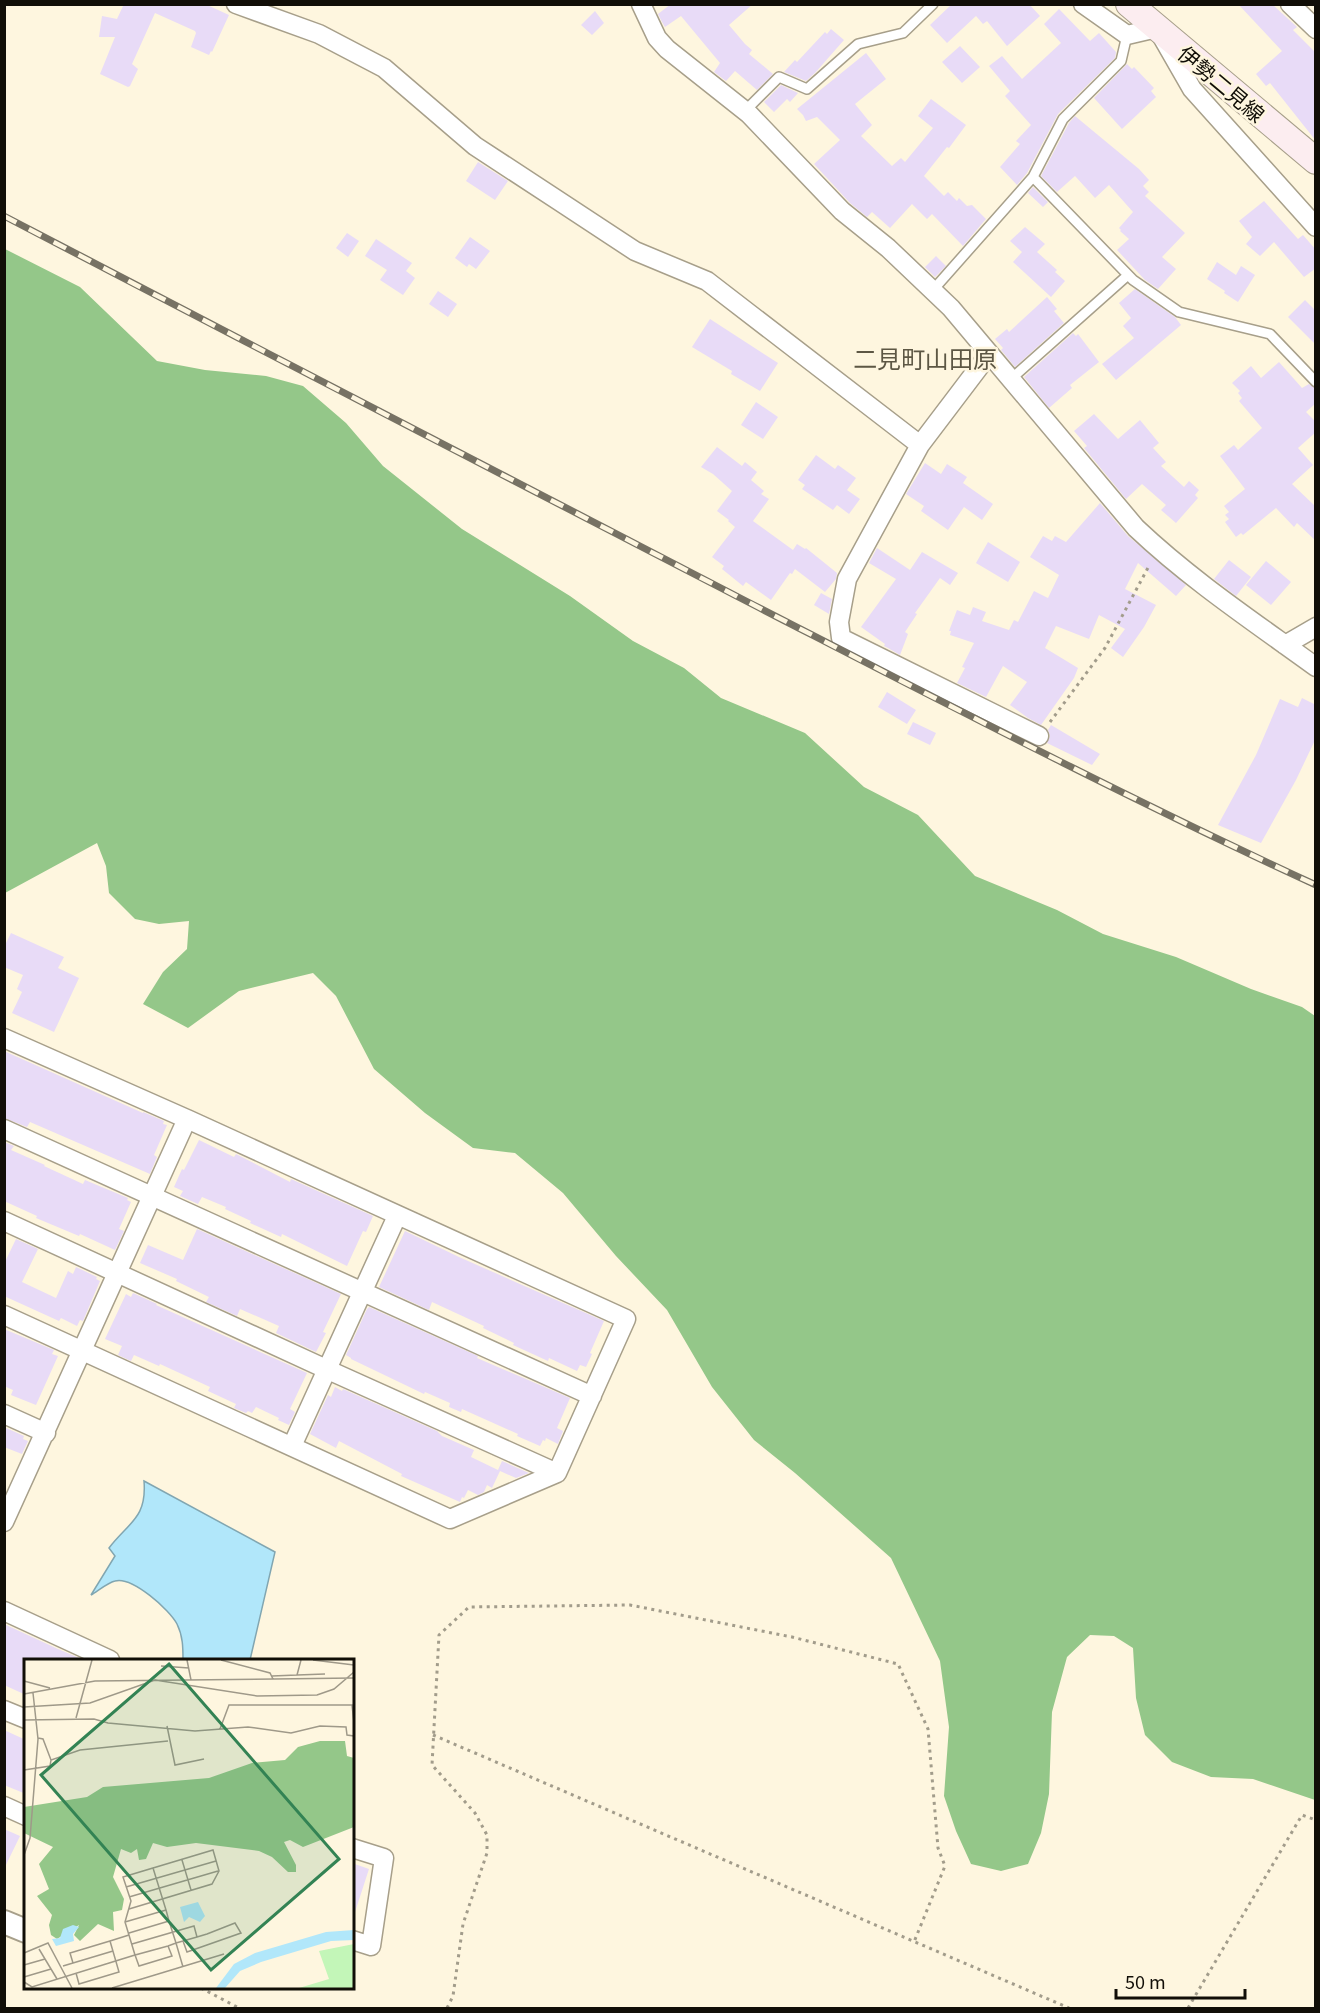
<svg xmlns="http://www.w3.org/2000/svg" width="1320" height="2013" font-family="Georgia,'Noto Sans JP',serif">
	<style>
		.forest { fill: #94c789 }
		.water { fill: #b1e7fa; stroke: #81a6b1; stroke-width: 1.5 }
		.building { fill: #e8dbf7 }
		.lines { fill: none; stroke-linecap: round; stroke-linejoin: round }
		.service-casing { stroke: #a79f8a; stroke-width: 12 }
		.minor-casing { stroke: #a79f8a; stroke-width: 21 }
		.tertiary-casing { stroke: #a79f8a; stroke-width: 26 }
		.secondary-casing { stroke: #a79f8a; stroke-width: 28 }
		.path { stroke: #a29c8b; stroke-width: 3; stroke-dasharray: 3 4.5; stroke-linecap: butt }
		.service { stroke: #fff; stroke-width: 9 }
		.minor { stroke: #fff; stroke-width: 18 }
		.tertiary { stroke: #fff; stroke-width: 22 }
		.secondary { stroke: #fcedf0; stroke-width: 26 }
		.rail-casing { stroke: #777264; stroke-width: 7 }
		.rail { stroke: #fef6df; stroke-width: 4.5; stroke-dasharray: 14; stroke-linecap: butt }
		.labels { text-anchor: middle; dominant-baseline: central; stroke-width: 5; stroke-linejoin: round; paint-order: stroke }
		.street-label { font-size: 21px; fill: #110e07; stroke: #fef6df }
		.quarter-label { font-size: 24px; fill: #5d5744; stroke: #fef6df }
		.inset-road { fill: none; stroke: #9f9989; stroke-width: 1.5 }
		.view { fill: #338354; fill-opacity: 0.15; stroke: #338354; stroke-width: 3 }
		.inset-edge { fill: none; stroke: #110e07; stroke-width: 3 }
	</style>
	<rect width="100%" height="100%" fill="#fef6df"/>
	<!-- forest -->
	<path class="forest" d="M5,249L80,287L157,361L205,370L266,376L303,386L346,423L383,466L462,529L570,596L633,641L684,668L721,698L805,733L864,787L918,815L975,876L1057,910L1103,934L1176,957L1251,989L1302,1007L1315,1016V1800L1253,1779L1211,1777L1172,1762L1145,1735L1136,1698L1133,1648L1114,1636L1090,1635L1067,1657L1052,1712L1049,1794L1041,1833L1028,1864L1001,1871L971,1864L956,1831L944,1796L949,1727L940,1661L891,1558L795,1473L754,1440L712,1387L667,1310L616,1256L563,1193L515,1153L473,1148L425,1113L374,1069L336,996L313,973L239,991L188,1028L143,1004L163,972L187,949L189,921L159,924L135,919L109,893L106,866L97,843L5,893Z"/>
	<!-- water -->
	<path class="water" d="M144,1481L275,1552L250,1660H183C183,1648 183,1636 177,1624C170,1610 132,1576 115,1581C107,1583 98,1591 91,1595L115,1556L109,1548C129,1522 147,1518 144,1481Z"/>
	<!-- building -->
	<path class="building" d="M124,4H205L229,15L212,52L211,51L209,55L191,47L196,33L195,31L155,13L132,64L138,69L130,86L128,87L100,74L115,37H99L102,16L117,19Z
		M671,4H753L729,25L745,44L752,50L749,54L773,74L757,90L735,71L726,81L714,72L720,63L681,16L665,27L662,22L658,14Z
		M952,4H1029L1040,16L1007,46L987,21L983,24L976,16L947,43L930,25Z
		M1238,4L1273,5L1297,27L1293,30L1316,53V141L1270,83L1266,86L1256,74L1282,51Z
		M1059,9L1090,41L1099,33L1116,52L1115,58L1058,114L1027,173L1017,185L1000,167L1020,144L1016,141L1031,125L1005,96L1010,91L989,66L1002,56L1022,79L1061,43L1044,24Z
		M595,11L604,23L592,35L581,25Z
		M831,29L844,40L815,73L806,81L784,72L795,60L797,62L825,32L827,34Z
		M960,46L980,67L962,83L942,62Z
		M866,53L886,79L855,104L872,125L861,136L892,166L901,158L905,162L933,128L918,116L931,99L966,125L949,148L947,147L924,176L944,196L948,192L957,201L959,198L967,206L972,205L986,219L963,246L932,214L927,219L912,204L890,228L872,212L867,217L850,203L814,164L840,140L817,117L806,121L803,115L797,109Z
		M1127,64L1132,69L1134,67L1154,88L1151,91L1156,97L1122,129L1094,98Z
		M781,85L798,93L790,102L787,99L774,112L764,102Z
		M1075,116L1139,169L1149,180L1143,186L1149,192L1145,196L1185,233L1162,257L1176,269L1158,289L1145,280L1117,250L1129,239L1120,231L1121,230L1119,228L1133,212L1109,185L1095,198L1075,176L1057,192L1041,176L1069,123Z
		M478,162L508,181L495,200L466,181Z
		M1033,187L1048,202L1043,207L1028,193Z
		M1264,201L1298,239L1303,235L1316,250V268L1304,277L1274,242L1260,256L1246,244L1252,237L1239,221Z
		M1025,227L1045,244L1037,252L1057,270L1055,272L1065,281L1051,297L1013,262L1022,252L1010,241Z
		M347,233L359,241L348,257L336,248Z
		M470,237L490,251L476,269L469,264L467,267L455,258Z
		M376,239L412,263L406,271L415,278L403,295L380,280L387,270L365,256Z
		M936,256L946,266L935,277L925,267Z
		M1217,262L1236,275L1241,266L1255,275L1238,302L1224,293L1225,291L1207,279Z
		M1135,289L1175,317L1181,325L1116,380L1102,364L1134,338L1123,326L1131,318L1119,303Z
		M438,291L457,304L448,317L429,304Z
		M1047,297L1057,309L1054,311L1064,323L1015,367L1001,350L1003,348L995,339L1007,329L1009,332Z
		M1305,300L1316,311V345L1288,317Z
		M710,319L778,363L760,391L731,374L732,371L692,347Z
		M1073,333L1076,336L1078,334L1099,362L1070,385L1072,388L1049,408L1024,377Z
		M1279,362L1302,388L1309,384L1316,389V403L1306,412L1316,422V432L1298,448L1313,465L1292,484L1316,507V541L1297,523L1294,527L1276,508L1243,535L1241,533L1236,537L1225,522L1229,519L1225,515L1229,512L1224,506L1245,489L1220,456L1234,445L1238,450L1262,428L1239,401L1242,398L1238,393L1240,391L1232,383L1251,366L1261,378Z
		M756,402L778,417L763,439L741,425Z
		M1094,414L1118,439L1140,420L1159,443L1153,448L1166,462L1161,466L1184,487L1189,481L1199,490L1195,495L1198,498L1176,523L1161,510L1166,505L1142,484L1126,499L1084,448L1087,446L1074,431Z
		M717,447L742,466L745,462L757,472L751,480L764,491L761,494L769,499L753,521L793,550L797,544L805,549L806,548L837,573L836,579L825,592L795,569L792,574L790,573L771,600L746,582L743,586L722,569L724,566L712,557L735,527L728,521L729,520L717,511L732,491L713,474L701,467Z
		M816,455L835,469L838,465L856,478L847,490L860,499L849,514L837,505L833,510L802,489L805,485L798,480Z
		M925,463L941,474L947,464L967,477L963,483L993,504L982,520L964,507L948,530L921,511L924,506L906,494Z
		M1100,503L1128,536L1186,585L1176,596L1138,563L1125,589L1156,605L1144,627L1123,657L1111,648L1125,629L1099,615L1089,639L1056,626L1045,648L1078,668L1074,678L1041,725L1028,718L1010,705L1027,682L1003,666L986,697L957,683L965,668L962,667L974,643L950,635L951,631H949L957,610L970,615L973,607L986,612L982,621L1009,630L1014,620L1018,622L1034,591L1048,598L1059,575L1030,557L1043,536L1052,541L1055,536L1066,542Z
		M988,542L1020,562L1008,582L976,563Z
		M877,548L910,570L922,552L958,573L950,585L940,578L915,613L917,614L905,632L908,634L900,655L888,648L884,646L885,644L861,627L896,579L869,563Z
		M1229,560L1251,577L1236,596L1214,579Z
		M1266,561L1291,582L1271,605L1246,585Z
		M821,593L832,599L829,614L814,605Z
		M887,692L916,710L907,724L878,707Z
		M1302,698L1316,705V738L1296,780L1261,843L1218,825L1256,755L1280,699L1298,707Z
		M913,722L936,733L930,745L907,734Z
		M1051,725L1100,754L1092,765L1047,743L1050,736L1048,730Z
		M11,933L64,957L58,968L79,978L54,1032L12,1013L22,992L17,989L23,975L4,967V947Z
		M4,1051L143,1113V1112L164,1121L163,1124L167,1125L154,1155L157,1157L150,1174L30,1122L27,1127L4,1118Z
		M199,1140L234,1157L236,1154L290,1182L291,1179L373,1216L366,1232L363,1231L347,1266L282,1234L281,1237L250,1223L251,1221L225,1209L226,1207L202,1197L198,1204L180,1196L183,1191L174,1187L182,1169L184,1170Z
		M4,1142L14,1146L11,1150L45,1165L44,1166L83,1184L85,1180L128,1198L127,1200L131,1202L119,1229L124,1231L115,1250L80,1234L79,1236L36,1218L37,1216L4,1201Z
		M197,1229L341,1294L323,1332L326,1333L316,1352L276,1333L279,1326L240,1309L237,1316L206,1302L209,1297L176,1281L177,1279L140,1263L148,1245L183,1260Z
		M405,1231L459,1257L604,1321L590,1353L592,1354L586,1367L580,1365L577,1371L549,1358L548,1361L513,1345L514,1343L483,1328L484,1326L432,1302L429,1310L379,1287Z
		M16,1239L38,1249L22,1282L56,1298L68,1271L73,1274L76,1267L97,1277L96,1279L100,1281L83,1321L80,1320L77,1326L61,1318L59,1321L4,1296V1264Z
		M133,1293L157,1304L156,1305L307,1373L290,1409L295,1412L289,1425L278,1420L279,1418L256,1407L252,1413L248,1411L246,1413L234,1408L236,1404L208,1391L210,1387L160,1364L159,1366L134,1355L131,1361L118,1355L122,1346L105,1339L126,1294L131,1297Z
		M369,1307L478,1356L477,1358L570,1398L557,1428L563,1431L558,1444L546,1438L545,1441L543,1440L540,1446L517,1436L518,1434L462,1409L461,1412L449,1407L450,1403L425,1392L424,1394L351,1359V1358L346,1355L367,1309Z
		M4,1329L54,1350L52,1354L58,1356L36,1405L11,1395L13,1390L4,1386Z
		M335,1387L342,1391L343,1389L437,1431L442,1436L474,1450L471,1457L498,1470L502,1461L529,1473L516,1478L500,1471L492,1488L487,1485L484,1492L478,1495L468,1490L464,1498L462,1497L460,1502L401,1476L402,1474L339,1441L336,1448L310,1434L328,1395L331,1397Z
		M4,1427L24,1436L23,1439L28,1441L22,1454L4,1447Z
		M4,1624L58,1649L84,1660H26V1695L4,1685Z
		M4,1730L26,1740V1794L4,1785Z
		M4,1829L20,1836L4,1869Z
		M352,1863L369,1869L355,1912H352Z"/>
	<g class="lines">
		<!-- service casing -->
		<g class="service-casing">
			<path id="service" d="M745,111L779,77L807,89L858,44L903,33L933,4
				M1033,177L1133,280L1179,312L1270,334L1316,382
				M933,290L1033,177L1063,119L1121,61L1127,35
				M1011,379L1128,275"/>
		</g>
		<!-- minor casing -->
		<g class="minor-casing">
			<path id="minor" d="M236,4L319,34L384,68L475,146L559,201L635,251L707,281L920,445
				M641,4L657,38L667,49L749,114L842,211L888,248L951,308L1136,528C1191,580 1254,622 1316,667
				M1083,4L1127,35L1157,28L1192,89L1316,227
				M1290,4L1316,29
				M989,354L920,445L847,579L839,622L841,638L1039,736
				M1285,645L1316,627
				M4,1038L187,1119L4,1522
				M4,1129L592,1396
				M4,1221L326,1369L557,1473
				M4,1315L450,1519L557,1473L626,1319L187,1119
				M4,1414L46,1433
				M292,1446L397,1216
				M4,1611L110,1660
				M4,1710L26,1719
				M4,1806L26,1816
				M352,1848L384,1858L371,1946L352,1940"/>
		</g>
		<!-- tertiary casing -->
		<g class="tertiary-casing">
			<path id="tertiary" d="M4,1922L26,1931"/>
		</g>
		<!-- secondary casing -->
		<g class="secondary-casing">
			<path id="secondary" d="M1129,4L1316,161"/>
		</g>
		<!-- path -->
		<path class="path" d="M1050,722L1105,648L1150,564
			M433,1735L1069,2008
			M201,1988L239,2008
			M447,2008L453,1996L463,1924L487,1853V1835L475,1813L432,1765L439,1635L469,1607L630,1605L792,1637L898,1664L928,1729L938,1848L945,1866L914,1942
			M1188,2008L1302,1815L1316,1820"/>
		<!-- service -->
		<use href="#service" class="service"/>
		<!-- minor -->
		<use href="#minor" class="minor"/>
		<!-- tertiary -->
		<use href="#tertiary" class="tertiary"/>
		<!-- secondary -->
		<use href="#secondary" class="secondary"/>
		<!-- rail casing -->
		<g class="rail-casing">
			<path id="rail" d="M4,216C251,345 499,473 746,601C935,698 1123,796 1316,885"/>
		</g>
		<!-- rail -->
		<use href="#rail" class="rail"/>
	</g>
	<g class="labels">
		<!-- street labels -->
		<g class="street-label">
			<text transform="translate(1222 83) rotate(40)">伊勢二見線</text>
		</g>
		<!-- quarter labels -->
		<g class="quarter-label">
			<text x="925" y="357">二見町山田原</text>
		</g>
	</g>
	<!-- overview -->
	<g transform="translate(24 1659)">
		<rect width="330" height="330" fill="#fef6df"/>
		<path d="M330,285V329H275L305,320L295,292Z" fill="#c3f6b8"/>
		<path d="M296,82H321L323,97L330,99V168L279,188L266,181L260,183L272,206V213H264L248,198L235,192L172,184L143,188L129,184L122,200L115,201L113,190L107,194L97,190L89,218L100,240L98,251L89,253L90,272L74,265L56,282L50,276L55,266L33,280L27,276L25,266L28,256L13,237L25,230L15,205L29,188L0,174V148L63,138L79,128L185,119L228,104L261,101L274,88Z" fill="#94c789"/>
		<path d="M174,243L181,257L176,263L165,258L160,263L156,248ZM49,266L55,268L49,275L50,282L32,287L28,280L36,279L39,270ZM330,271V281L307,282L237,303L216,312L201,329H192L210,305L231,294L302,273Z" fill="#b1e7fa"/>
		<path class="inset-road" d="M163,1L167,21M197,1L246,14L249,20M289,1L330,6M137,7L165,9M273,16L301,15M248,17L273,16L277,1M0,22L26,29M0,35L71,22L330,19M328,46L330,64M0,48L66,44L131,21L233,37L293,36L310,30L330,13M52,59L68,1M0,61L70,60L84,64L171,72L224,68L267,74L296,67L322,68L323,76L330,77M143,67L151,106L180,100M196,70L205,46H330M14,79L19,80L27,101M0,111L26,107L27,101L56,91L144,82M0,196L6,179L14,80L9,34M158,201L167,231M102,228L192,202M105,238L194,212M105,250L188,225L195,212L189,191L129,209M101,263L142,251M105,274L145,262M86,282L105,276M108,285L170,267L173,278M15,290L33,320M0,294L24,284L48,329M49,304L46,294L86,282L95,313L55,325L52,314M0,306L21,300M39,307L89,292M159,308L152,284L145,262L142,251L129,209L99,218L107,242L101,263L111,296L144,287L152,284L173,278L183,275L211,264L217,274L163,293L159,282M0,318L27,310M0,323L8,328L111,296L115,307L148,297L144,287M88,329L200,295"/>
		<path class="view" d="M145,5L315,200L187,311L17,116Z"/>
		<rect width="330" height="330" class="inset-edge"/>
	</g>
	<!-- border -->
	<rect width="1320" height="2013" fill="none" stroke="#110e07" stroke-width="12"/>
	<!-- scale -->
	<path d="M1116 1989v9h129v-9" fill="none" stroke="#110e07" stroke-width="3"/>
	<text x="1125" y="1989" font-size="18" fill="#110e07" stroke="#fef6df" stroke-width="4.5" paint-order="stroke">50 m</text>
</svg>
